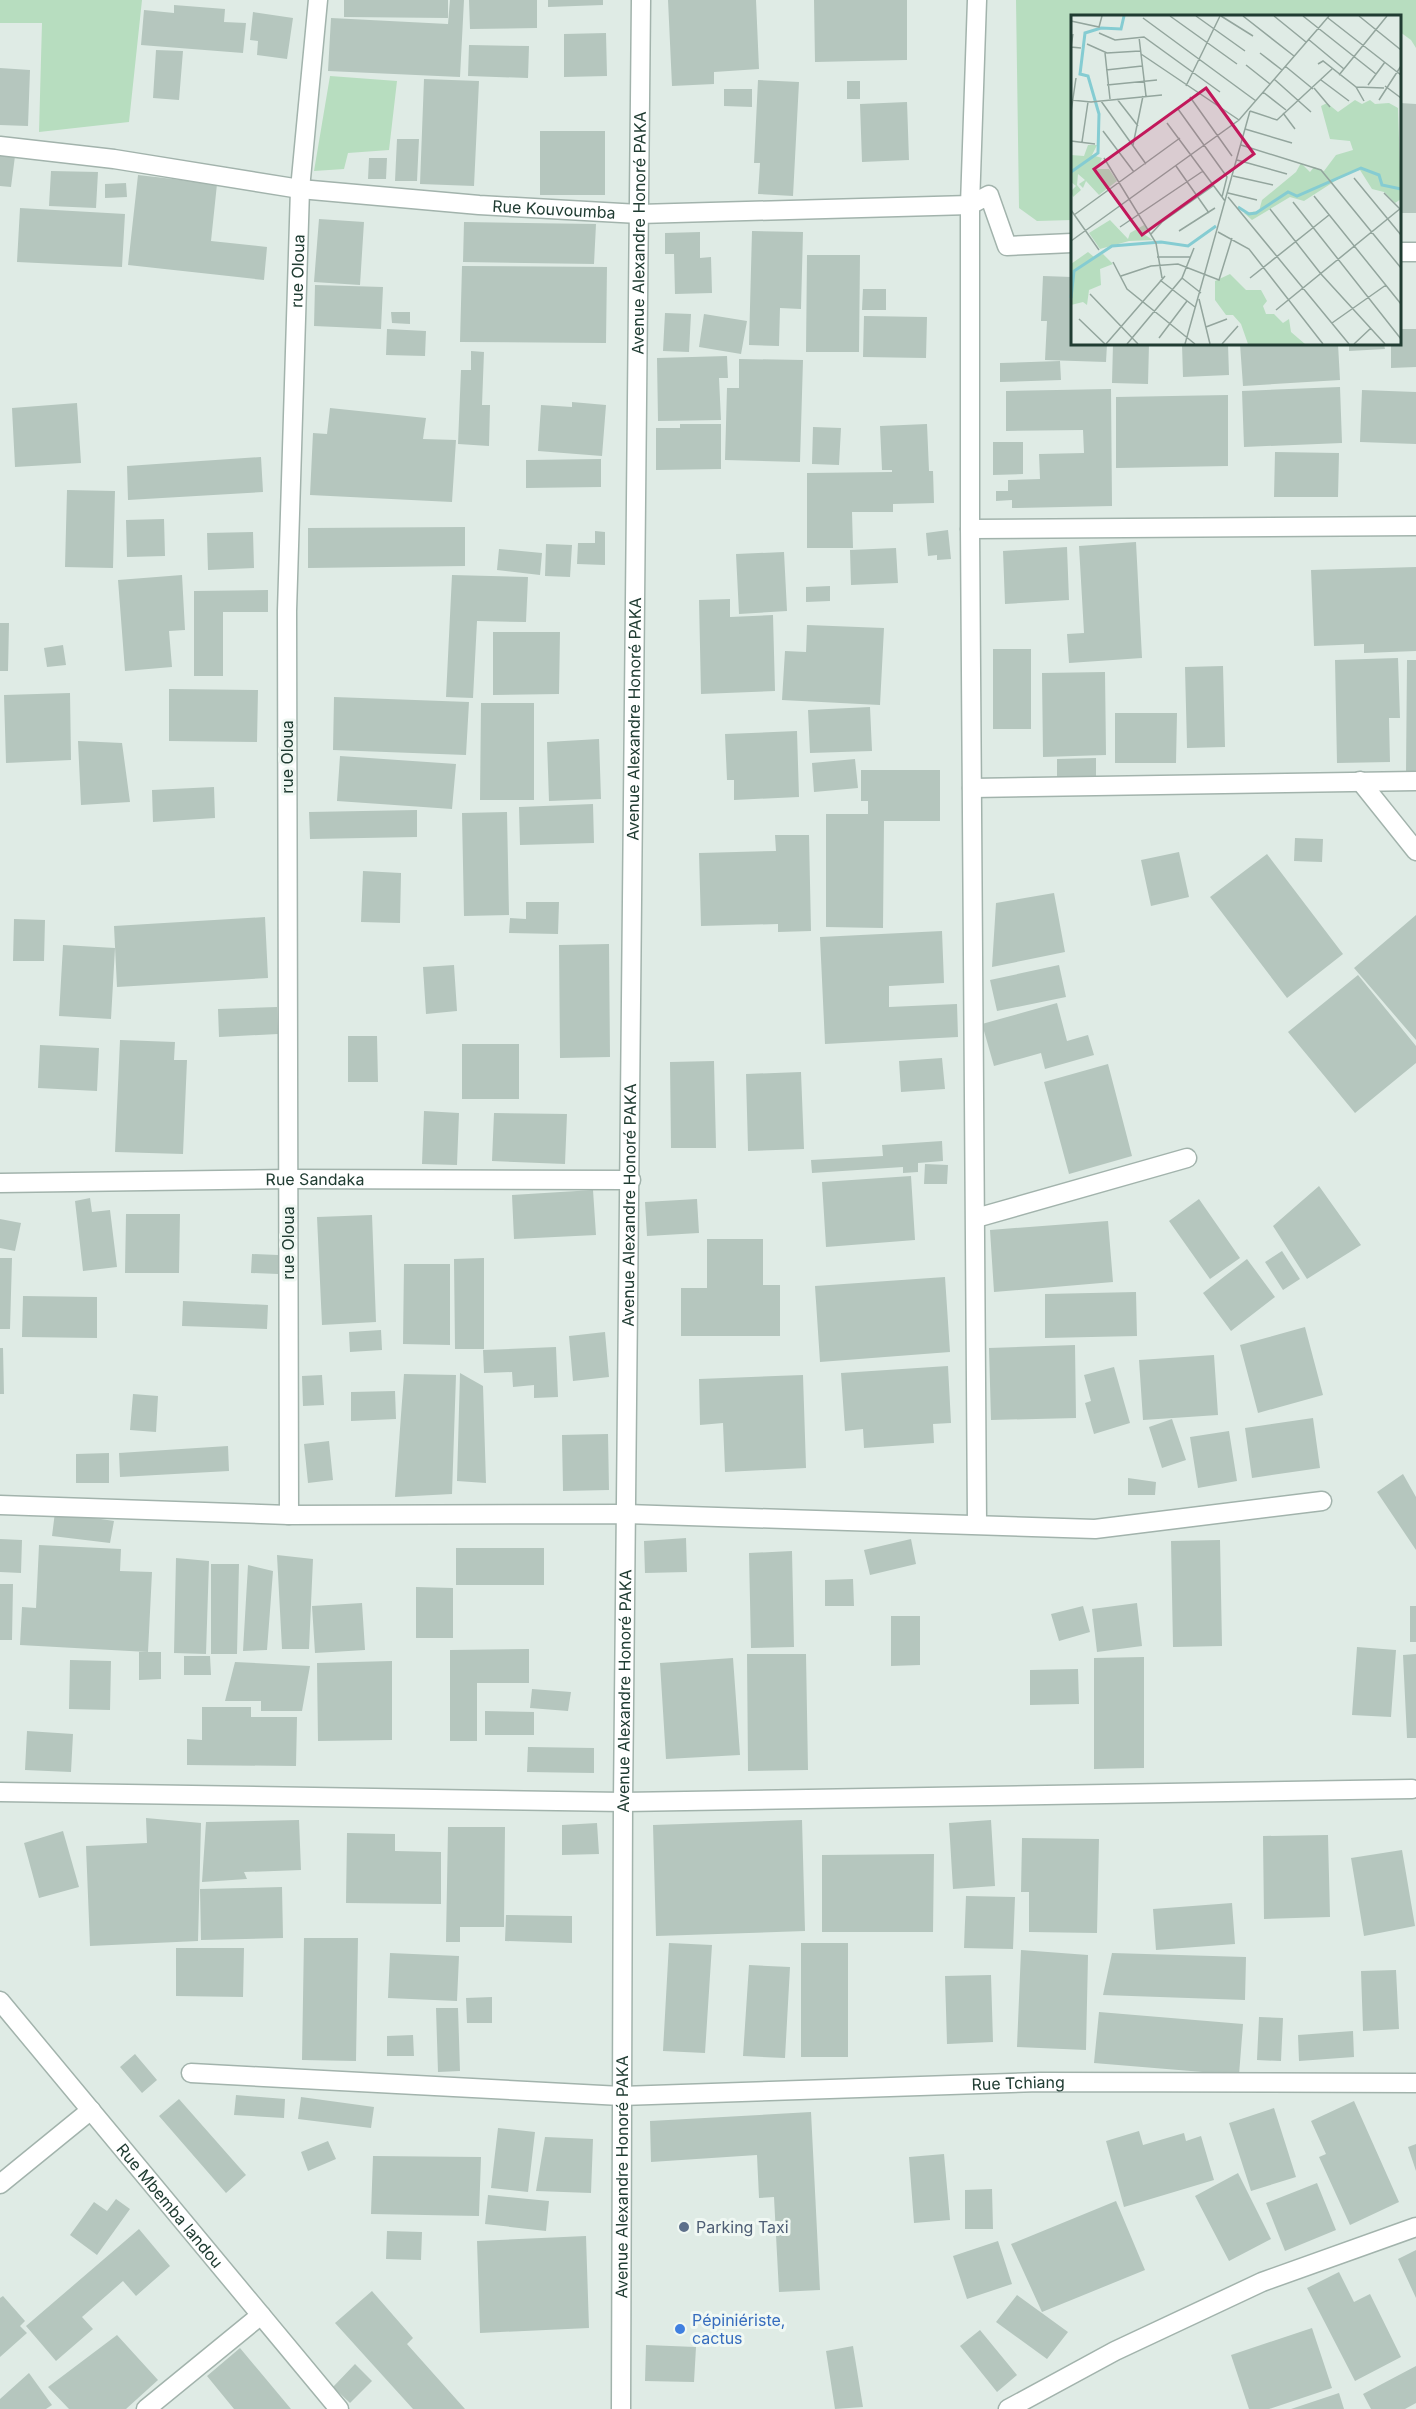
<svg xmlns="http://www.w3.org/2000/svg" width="1416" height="2409" font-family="Inter,sans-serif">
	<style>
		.green { fill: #b7ddbf }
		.building { fill: #b5c6be }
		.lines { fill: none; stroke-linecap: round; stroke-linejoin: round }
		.minor-casing { stroke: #a2b3ac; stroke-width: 21 }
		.minor { stroke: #fff; stroke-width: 18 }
		.service-dot { fill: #5c6f8a; stroke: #f0f8f3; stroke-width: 2 }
		.shop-dot { fill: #3f7fe0; stroke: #f0f8f3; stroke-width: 2 }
		.labels { text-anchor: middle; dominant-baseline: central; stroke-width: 6; stroke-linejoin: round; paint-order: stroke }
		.street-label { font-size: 16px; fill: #203c32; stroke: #f0f8f3 }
		.service-label { font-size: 16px; fill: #4e5e75; stroke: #f0f8f3; text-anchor: start }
		.shop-label { font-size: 16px; fill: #366cbe; stroke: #f0f8f3; text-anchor: start }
		.inset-river { fill: none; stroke: #85ccd2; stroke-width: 3 }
		.inset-road { fill: none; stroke: #93a59d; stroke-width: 1.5 }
		.view { fill: #c2185b; fill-opacity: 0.15; stroke: #c2185b; stroke-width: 3 }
		.inset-edge { fill: none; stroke: #203c32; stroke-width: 3 }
	</style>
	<rect width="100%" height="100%" fill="#dfebe5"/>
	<!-- green -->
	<path class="green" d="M0,0H142L129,122L39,132L42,23H0Z
		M1016,0H1416V48L1411,40L1400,32V16H1072V220L1037,221L1019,208Z
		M330,76L397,81L389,150L348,153L344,169L314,171Z"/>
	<!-- building -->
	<path class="building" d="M344,0H448V18L344,17Z
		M450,0H464L460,77L328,71L331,18L448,24Z
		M469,0H537V28L470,29Z
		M548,0H603V5L548,7Z
		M668,0H756L759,69L714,72V84L672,86Z
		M814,0H907V60L815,62Z
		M174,5L225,9L224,22L246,23L243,53L141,45L144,10L174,13Z
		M253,12L293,18L287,59L257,55L258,41L250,40Z
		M606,33L607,76L564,77V34Z
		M469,45L529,46L528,78L468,76Z
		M156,50L183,51L179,100L153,98Z
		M0,68L30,70L28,126L0,125Z
		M424,79L479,81L474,186L420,184Z
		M758,80L799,82L793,196L758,194L760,163H754Z
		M847,81H860V99H847Z
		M724,89H752V107L724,106Z
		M907,102L909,160L862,162L860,104Z
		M1400,103L1416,104V213H1400Z
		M540,131H605V195H540Z
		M397,139H419L417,181H395Z
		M0,154L15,156L11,187L0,186Z
		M369,158H387L386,179H368Z
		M51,171L98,172L96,208L49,206Z
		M138,175L217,184L211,241L267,247L264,280L128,265Z
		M126,183L127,197L105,198V184Z
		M20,208L125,214L122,267L17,262Z
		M319,219L364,222L360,285L314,282Z
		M464,222L596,224L594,264L463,262Z
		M752,231L803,232L801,309L780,308L779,346L749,345Z
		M700,232V258L711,257L712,293L675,294L674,254H665V233Z
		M807,255H860L859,352H806Z
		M462,266L607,267L606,343L460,342Z
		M1043,276L1072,277V344H1107L1106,362L1045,360L1047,321H1041Z
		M315,285L383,287L381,329L314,326Z
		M863,289H886V310H862Z
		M391,312H410V324L392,323Z
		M665,313L691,314L689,352L663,351Z
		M704,314L747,321L741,354L699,347Z
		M864,316L927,317L926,358L863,357Z
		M387,329L426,331L425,356L386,355Z
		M1400,329H1416V367L1391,368V344H1400Z
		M1113,344H1149L1148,384L1112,383Z
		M1182,344H1228L1229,375L1183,377Z
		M1240,344H1338L1340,380L1243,386Z
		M1349,344H1384L1385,349L1349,351Z
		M471,351L484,352L482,405H490L489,446L458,444L461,370H471Z
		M727,356L728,378H719L721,420L658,421L657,358Z
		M739,359L803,360L800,462L725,460L727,388H739Z
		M1060,361L1061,380L1000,382V363Z
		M1340,387L1342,443L1244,447L1242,391Z
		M1111,389L1112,506L1012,508V500L996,501V491H1008V480L1040,479L1039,454L1084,453L1083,430L1006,431V391Z
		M1362,390L1416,392V444L1360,442Z
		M1228,395V466L1116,468V397Z
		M572,402L606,405L602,456L538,451L541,405L572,407Z
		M77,403L81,463L15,467L12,408Z
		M330,408L426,418L423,439L456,440L452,502L310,495L313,433L327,434Z
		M680,424H721V469L656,470V428H680Z
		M927,424L929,471H933L934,503L893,504V512H852L853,548H807V473L892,472V470H882L880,426Z
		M813,427L841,428L839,465L812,464Z
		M993,442H1023V474L993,475Z
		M1275,452L1339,453L1338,497H1274Z
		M261,457L263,492L128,500L127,466Z
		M601,459V487L526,488V460Z
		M67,490L115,491L113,568L65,567Z
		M164,519L165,556L127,557L126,520Z
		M465,527V566L308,568V528Z
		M948,530L951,559L937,560V555L928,556L926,533Z
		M595,531L605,532V565L577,564L578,543H595Z
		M253,532L254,568L208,570L207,533Z
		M1136,542L1142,658L1069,663L1067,634L1084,633L1079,546Z
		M546,544L572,545L570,577L545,576Z
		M1067,547L1069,600L1005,604L1003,551Z
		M896,548L898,583L851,585L850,550Z
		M499,549L542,553L540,575L497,570Z
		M784,552L787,611L739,614L736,554Z
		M1416,567V651L1364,653V644L1314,646L1311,570Z
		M182,575L185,630L169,631L172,667L125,671L118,580Z
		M452,575L528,577L526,622L477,621L473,698L446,697Z
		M830,586V601L806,602V587Z
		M268,590V612H223V676H194V591Z
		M730,599V617L773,615L775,691L701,694L699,600Z
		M0,623H9L8,671H0Z
		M807,625L884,628L880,705L782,700L785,651L806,652Z
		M493,632H560L559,694L493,695Z
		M63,645L66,665L47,667L44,648Z
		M993,649H1031V729H993Z
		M1398,658L1400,718H1389L1390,762L1337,763L1335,660Z
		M1407,660H1416V773H1406Z
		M1223,666L1225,747L1187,748L1185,667Z
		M1105,672L1106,755L1043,757L1042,673Z
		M169,689L258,690L257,742L169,741Z
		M70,693L71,760L6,763L4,695Z
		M334,697L469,702L466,755L333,750Z
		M481,703H534V800H480Z
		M870,707L872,751L810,753L808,710Z
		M1115,713H1177L1176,763H1115Z
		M797,731L799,797L734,800V780H727L725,734Z
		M599,739L601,799L549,801L547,742Z
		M78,741L122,743L130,802L81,805Z
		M340,756L456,764L452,809L337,801Z
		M1096,758V777L1057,778V759Z
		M855,759L858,788L814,792L812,763Z
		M861,770H940V821H884L883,928L826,927V814H868V801H861Z
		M214,787L215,818L153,822L152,790Z
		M593,804L594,843L520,845L519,807Z
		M417,810V837L310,839L309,812Z
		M507,812L509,915L464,916L462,813Z
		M775,835H809L811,931L778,932V924L701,926L699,853L776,851Z
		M1295,838L1323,839L1322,862L1294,861Z
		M1179,852L1189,897L1151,906L1141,860Z
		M1267,854L1343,954L1287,998L1210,897Z
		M363,871L401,873L400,923L361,922Z
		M1054,893L1065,952L992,967L996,903Z
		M526,902H559L558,934L509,933L510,918L526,919Z
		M1416,915V1040L1354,968Z
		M265,917L268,978L117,987L114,926Z
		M14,919L45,920L44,961H13Z
		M942,931L944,983L889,986V1007L957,1004L958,1037L825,1044L820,937Z
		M609,944L610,1057L560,1058L559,945Z
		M63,945L115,948L111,1019L59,1016Z
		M454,965L457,1011L426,1014L423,967Z
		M1059,965L1066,997L997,1011L990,980Z
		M1358,975L1416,1046V1063L1355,1113L1288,1032Z
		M1057,1003L1067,1041L1088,1035L1094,1055L1045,1069L1041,1053L994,1066L982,1024Z
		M277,1007L278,1034L219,1037L218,1009Z
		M348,1036H377L378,1082H348Z
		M120,1040L175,1042L174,1060H187L183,1154L115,1152Z
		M462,1044H519V1099H462Z
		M40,1045L99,1048L97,1091L38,1088Z
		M942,1058L945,1089L901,1092L899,1061Z
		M714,1061L716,1148H671L670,1062Z
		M1108,1064L1132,1156L1069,1174L1044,1082Z
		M801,1072L804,1149L748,1151L746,1074Z
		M424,1111L459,1113L457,1165L422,1164Z
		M494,1113L567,1114L565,1164L492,1161Z
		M942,1141L943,1161L918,1163V1172L903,1173V1167L812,1173L811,1160L883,1156L882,1145Z
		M925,1164L948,1165L947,1184H924Z
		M911,1176L915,1240L826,1247L822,1182Z
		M1319,1186L1361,1245L1307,1279L1273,1226Z
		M593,1190L596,1235L514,1239L512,1195Z
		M90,1198L92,1212L110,1210L117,1267L83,1271L75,1201Z
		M697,1199L699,1233L647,1236L645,1202Z
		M1199,1199L1240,1258L1210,1279L1169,1221Z
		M126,1214H180L179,1273H125Z
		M372,1215L376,1322L322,1325L317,1217Z
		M0,1219L21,1223L15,1251L0,1248Z
		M1108,1221L1113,1282L994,1292L990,1230Z
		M707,1239H763V1285H780V1336H681V1288H707Z
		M1282,1251L1300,1279L1283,1290L1265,1262Z
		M252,1254L278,1255V1274L251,1273Z
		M0,1258H12L10,1329H0Z
		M484,1258V1349H455L454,1259Z
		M1247,1259L1275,1297L1231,1331L1203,1293Z
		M404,1264H450V1345L403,1344Z
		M945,1277L950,1352L820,1362L815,1286Z
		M1136,1292L1137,1336L1045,1338V1294Z
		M23,1296L97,1297V1338L22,1337Z
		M183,1301L268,1305L267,1329L182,1326Z
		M1305,1327L1323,1395L1258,1413L1240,1345Z
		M381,1330L382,1350L350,1352L349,1332Z
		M605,1332L609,1377L573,1381L569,1336Z
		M1075,1345L1076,1418L991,1420L989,1348Z
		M556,1347L558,1397L534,1398V1385L513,1387L512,1372L484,1373L483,1350Z
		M0,1348H3L4,1394H0Z
		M1214,1355L1218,1415L1143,1420L1139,1360Z
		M948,1366L951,1423L933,1424L934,1443L864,1448L863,1429L845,1431L841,1373Z
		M1114,1367L1130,1423L1094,1434L1085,1403L1091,1401L1084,1375Z
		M460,1373L483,1386L486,1483L457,1481Z
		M404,1374L456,1375L452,1494L395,1497Z
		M322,1375L324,1405L303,1406L302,1376Z
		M803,1375L806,1468L725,1472L723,1423L700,1425L699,1379Z
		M395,1391L396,1419L351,1421V1392Z
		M133,1394L158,1396L156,1432L130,1430Z
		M1313,1418L1320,1468L1252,1478L1245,1428Z
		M1172,1419L1186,1460L1162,1468L1149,1427Z
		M1229,1431L1237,1481L1198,1488L1190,1437Z
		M608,1434L609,1490L563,1491L562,1435Z
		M329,1441L333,1480L308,1483L304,1444Z
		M228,1446L229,1471L120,1477L119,1453Z
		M109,1453V1483H76V1454Z
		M1403,1474L1416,1497V1550L1377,1492Z
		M1128,1478L1156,1482L1155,1495H1128Z
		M55,1512L114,1521L110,1543L52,1536Z
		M686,1538L687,1572L645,1573L644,1541Z
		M0,1539L22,1540L21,1573L0,1572Z
		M911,1539L916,1564L870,1575L864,1550Z
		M1220,1540L1222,1646L1173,1647L1171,1541Z
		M39,1545L121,1549L120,1571L152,1572L148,1652L20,1645L22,1607L36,1608Z
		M456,1548H544V1585H456Z
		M792,1551L794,1647L751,1648L749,1553Z
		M277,1555L313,1559L309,1649H282Z
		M176,1558L209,1561L206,1654L174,1653Z
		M211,1564H239L237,1654H211Z
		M248,1565L273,1571L267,1650L243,1651Z
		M853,1579L854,1606H825V1580Z
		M0,1584H13L12,1640H0Z
		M416,1587L453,1588V1638H416Z
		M362,1603L365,1650L315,1653L312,1606Z
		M1137,1603L1142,1646L1097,1652L1092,1609Z
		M1083,1606L1090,1632L1059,1641L1051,1614Z
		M1410,1606H1416V1642H1410Z
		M891,1616H920V1665L891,1666Z
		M1357,1647L1396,1650L1391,1717L1352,1715Z
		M529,1649V1683H477V1741H450V1650Z
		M139,1652H161V1679L139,1680Z
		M747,1654H806L808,1770L748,1771Z
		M1416,1654V1738H1407L1403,1655Z
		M184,1656H210L211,1675H184Z
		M1144,1657V1768L1094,1769V1658Z
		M733,1658L740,1755L666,1759L660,1663Z
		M70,1660L111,1661L110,1710L69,1709Z
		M392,1661V1740L318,1741L317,1663Z
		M235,1662L310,1666L302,1711H261V1701H225Z
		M1078,1669L1079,1704L1030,1705V1670Z
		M532,1689L571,1692L568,1711L530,1708Z
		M202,1707H251V1717H297L296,1766L187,1765V1739L202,1740Z
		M485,1711L534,1712V1735H485Z
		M27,1731L73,1734L71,1772L25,1770Z
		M528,1747L594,1748V1773L527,1772Z
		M146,1818L201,1823L198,1941L90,1946L86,1846L147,1843Z
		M299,1820L301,1870L244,1872L247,1879L202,1882L206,1822Z
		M802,1820L805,1931L656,1936L653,1825Z
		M991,1820L995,1886L953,1889L949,1823Z
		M597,1823L599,1854L562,1855V1825Z
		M448,1827H505L504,1927H460V1942H446Z
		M63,1831L79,1887L39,1898L24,1843Z
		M347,1833L395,1834V1851L441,1852V1904L346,1903Z
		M1328,1835L1330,1917L1264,1919L1263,1836Z
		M1022,1838L1099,1839L1097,1933L1029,1932V1892H1021Z
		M1402,1850L1415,1926L1364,1936L1351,1858Z
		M934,1854L933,1932H822V1855Z
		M282,1887L283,1938L201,1940L200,1889Z
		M966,1896L1015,1897L1013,1949L964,1948Z
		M1232,1903L1235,1944L1156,1950L1153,1909Z
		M506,1915L572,1916V1943L505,1941Z
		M304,1938H358L356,2061L302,2060Z
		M669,1943L712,1945L705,2053L663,2051Z
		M801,1943H848V2057H801Z
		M176,1948H244L243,1997L176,1996Z
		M1021,1950L1088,1955L1086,2050L1017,2047Z
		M390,1953L459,1956L457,2001L388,1998Z
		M1112,1953L1246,1957L1245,2000L1103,1995Z
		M749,1965L790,1967L785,2058L743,2056Z
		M1396,1970L1399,2029L1363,2031L1361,1971Z
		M991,1975L993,2042L947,2044L945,1976Z
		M492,1997V2023H467L466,1998Z
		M436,2008H458L460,2071L438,2072Z
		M1099,2012L1243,2024L1239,2075L1094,2063Z
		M1259,2017L1283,2018L1281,2061L1257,2060Z
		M1353,2031L1354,2057L1299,2061L1298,2035Z
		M413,2035L414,2056H387V2036Z
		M135,2054L157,2080L142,2093L120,2067Z
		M236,2095L285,2099L284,2118L234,2115Z
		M301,2097L374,2107L371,2128L298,2119Z
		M179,2099L246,2175L226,2193L159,2116Z
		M1354,2101L1399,2202L1350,2225L1319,2157L1326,2154L1311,2121Z
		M1274,2108L1296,2177L1251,2191L1229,2123Z
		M811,2112L820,2290L779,2292L774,2197L759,2198L757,2155L651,2162L650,2121Z
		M498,2128L535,2132L528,2192L491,2188Z
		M1139,2131L1143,2145L1184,2133L1186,2141L1201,2136L1214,2180L1124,2207L1106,2141Z
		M545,2137L593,2139L591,2193L536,2191Z
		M328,2141L336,2159L308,2171L301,2152Z
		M1416,2144V2171L1408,2147Z
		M944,2154L950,2220L914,2223L909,2157Z
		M373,2156L481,2157L479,2216L371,2214Z
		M1238,2173L1271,2239L1229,2261L1195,2196Z
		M1317,2183L1336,2230L1285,2251L1266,2203Z
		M992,2189L993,2229H965V2190Z
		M488,2195L549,2201L546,2231L485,2224Z
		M116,2199L130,2209L97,2255L70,2235L94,2202L107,2211Z
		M1116,2201L1145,2270L1042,2312L1011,2244Z
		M139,2229L170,2266L136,2296L123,2281L82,2317L93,2329L56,2361L26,2326Z
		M387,2231L422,2232L421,2260L386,2259Z
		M586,2236L589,2328L480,2333L477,2241Z
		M998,2241L1012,2284L967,2299L953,2256Z
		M1416,2250V2298L1398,2259Z
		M1339,2272L1354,2302L1370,2294L1401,2357L1355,2381L1307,2288Z
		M372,2291L413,2338L407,2344L465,2409H413L335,2323Z
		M1017,2295L1068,2332L1047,2359L996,2322Z
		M3,2296L25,2321L20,2326L27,2333L0,2357V2298Z
		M1312,2328L1332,2388L1269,2409H1249L1231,2355Z
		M980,2330L1017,2375L997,2392L960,2346Z
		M117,2335L158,2380L126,2409H69L48,2387Z
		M646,2345L696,2347L694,2382L645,2381Z
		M853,2346L863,2407L835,2409L826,2351Z
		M240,2348L291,2409H234L207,2376Z
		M355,2364L372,2381L350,2403L333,2387Z
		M1416,2366V2403L1405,2409H1371L1363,2394Z
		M29,2373L52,2405L46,2409H0V2399Z
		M1339,2393L1344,2409H1291Z"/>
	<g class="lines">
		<!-- minor casing -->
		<g class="minor-casing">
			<g id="minor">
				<path id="s1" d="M0,146L114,159L300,189L479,205L639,214L970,205L989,195L1007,246L1072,243"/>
				<path d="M1400,252H1416"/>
				<path d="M970,529L1416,526"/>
				<path d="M1360,781L1416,851"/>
				<path d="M972,788L1416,781"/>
				<path id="s2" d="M0,1183L288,1179L631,1180"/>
				<path d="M976,1218L1187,1158"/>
				<path d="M0,1505L289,1515L626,1514L1095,1529L1322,1501"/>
				<path id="s3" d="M289,1515L287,611L300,189L318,0"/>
				<path d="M977,1523L970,529V205L977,0"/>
				<path d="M0,1792L623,1802L1412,1789"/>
				<path id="s4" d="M0,2001L339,2409"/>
				<path id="s5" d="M191,2073L621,2096L1040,2082L1416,2083"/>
				<path d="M0,2184L91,2110"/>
				<path d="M146,2409L261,2315"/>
				<path id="s6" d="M621,2409L623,1802L641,0"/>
				<path d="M1008,2409L1115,2351L1262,2282L1416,2227"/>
			</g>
		</g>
		<!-- minor -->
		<use href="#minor" class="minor"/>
	</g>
	<!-- markers -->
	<circle class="service-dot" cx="684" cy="2227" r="6"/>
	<circle class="shop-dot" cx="680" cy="2329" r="6"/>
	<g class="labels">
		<!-- street labels -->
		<g class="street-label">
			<text stroke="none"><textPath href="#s1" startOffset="558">Rue Kouvoumba</textPath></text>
			<text stroke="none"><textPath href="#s6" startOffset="2176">Avenue Alexandre Honoré PAKA</textPath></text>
			<text stroke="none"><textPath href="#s3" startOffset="1244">rue Oloua</textPath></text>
			<text stroke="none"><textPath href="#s6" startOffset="1690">Avenue Alexandre Honoré PAKA</textPath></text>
			<text transform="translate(287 757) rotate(-90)">rue Oloua</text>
			<text stroke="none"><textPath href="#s2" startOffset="315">Rue Sandaka</textPath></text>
			<text stroke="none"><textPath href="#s6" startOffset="1204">Avenue Alexandre Honoré PAKA</textPath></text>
			<text transform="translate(288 1243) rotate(-90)">rue Oloua</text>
			<text stroke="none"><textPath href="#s6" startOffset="718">Avenue Alexandre Honoré PAKA</textPath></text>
			<text stroke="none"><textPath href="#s5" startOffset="828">Rue Tchiang</textPath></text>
			<text stroke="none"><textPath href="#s6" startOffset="232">Avenue Alexandre Honoré PAKA</textPath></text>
			<text stroke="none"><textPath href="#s4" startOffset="266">Rue Mbemba landou</textPath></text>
		</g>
		<!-- service labels -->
		<g class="service-label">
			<text x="696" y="2227">Parking Taxi</text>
		</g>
		<!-- shop labels -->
		<g class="shop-label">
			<text x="692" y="2320">Pépiniériste,<tspan x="692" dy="18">cactus</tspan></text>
		</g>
	</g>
	<!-- overview -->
	<g transform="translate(1071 15)">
		<rect width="330" height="330" fill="#dfebe5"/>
		<path d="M284,85L291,89L299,85L304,89L318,88L327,93L330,184L324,188L313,177L301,174L289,155L278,157L233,186L219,182L181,205L173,198L188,196L191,185L225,157L230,148L239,157L243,152L253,156L265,140L282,135L279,126L259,124L250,91L256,88L267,97ZM17,130H26L21,140L31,143L26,154H38L46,166L28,180L15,166L12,173L8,169L14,165L7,159L6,170L10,175L2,182L0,176L5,171L0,167V140L13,141ZM39,205L57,224L59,218L73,210L76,214L71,218L82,225L58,226L29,234L18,218ZM17,237L23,242L32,239L42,249L29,254L30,270L18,275L16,290L12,287L0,290V249ZM159,259L175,275H190L196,286L192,291L195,299H203L212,308L218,304L220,317L234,329H177L170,309L162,300H155L144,285V266Z" fill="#b7ddbf"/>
		<path class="inset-river" d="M0,157L27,138L28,99L17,61L9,59L14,18L30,13L50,14L53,1M167,192L178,199L185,198L217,177L226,181L290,153L308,160L311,170L330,174M0,283L3,256L41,231L90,227L117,231L145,211"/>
		<path class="inset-road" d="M99,1L166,49M125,1L174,36M150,1L182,21M172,1L223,41M203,1L235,27M232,1L305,59M288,1L330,35M72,3L185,86M257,3L330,60M0,6L28,12L31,1M28,18L44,25L73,22L149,77M2,19L0,32L10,33M68,22L75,81M237,24L273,54M16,29L36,38L69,36M34,38L39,84M189,38L211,55M70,39L168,105M247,49L252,46L285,72L293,86M175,50L199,69M214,51L242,74M35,55L71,51M268,60L316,1M203,64L240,97M250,65L278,86M36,70L86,65M297,70L314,47M115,71L149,1M314,71L330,83M285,72L313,73M243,73L259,92M192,77L215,95M119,82L161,141M46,84L67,111M0,85L20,87L91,80M308,85L330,51M30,86L75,149M107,94L156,162L151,182M179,96L206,105L261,54M0,97L5,63M212,98L224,114M96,108L154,186M174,114L221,128M32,116L63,157M0,126L24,129M11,127L17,87M62,130L72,81M170,130L250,155L330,253M33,143L85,228L91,263M166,145L216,159M105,151L138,198M162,161L202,170M283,163L330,220M157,178L186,185M313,178L329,194M243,181L330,289M157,182L278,329M222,187L330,324M199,194L250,259L314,329M0,195L28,235M3,200L109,123M49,212L132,156M108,216L144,193M147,217L178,234L252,329M80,219L91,207L142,171M0,226L168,105L258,1M86,242H119M42,247L56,274L124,329M50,261L80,251L107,249L148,265L161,223M111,263L130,278M179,263L258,200M89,265L124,292M19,279L67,329M128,284L139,329M205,295L330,193M8,304L34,329M261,308L315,270M135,312L156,304M88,323L116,286M35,329L94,261M56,329L111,263L123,233M114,329L179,96M151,329L167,311M283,329L300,313"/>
		<path class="view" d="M135,73L183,139L71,220L23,154Z"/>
		<rect width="330" height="330" class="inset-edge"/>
	</g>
</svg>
